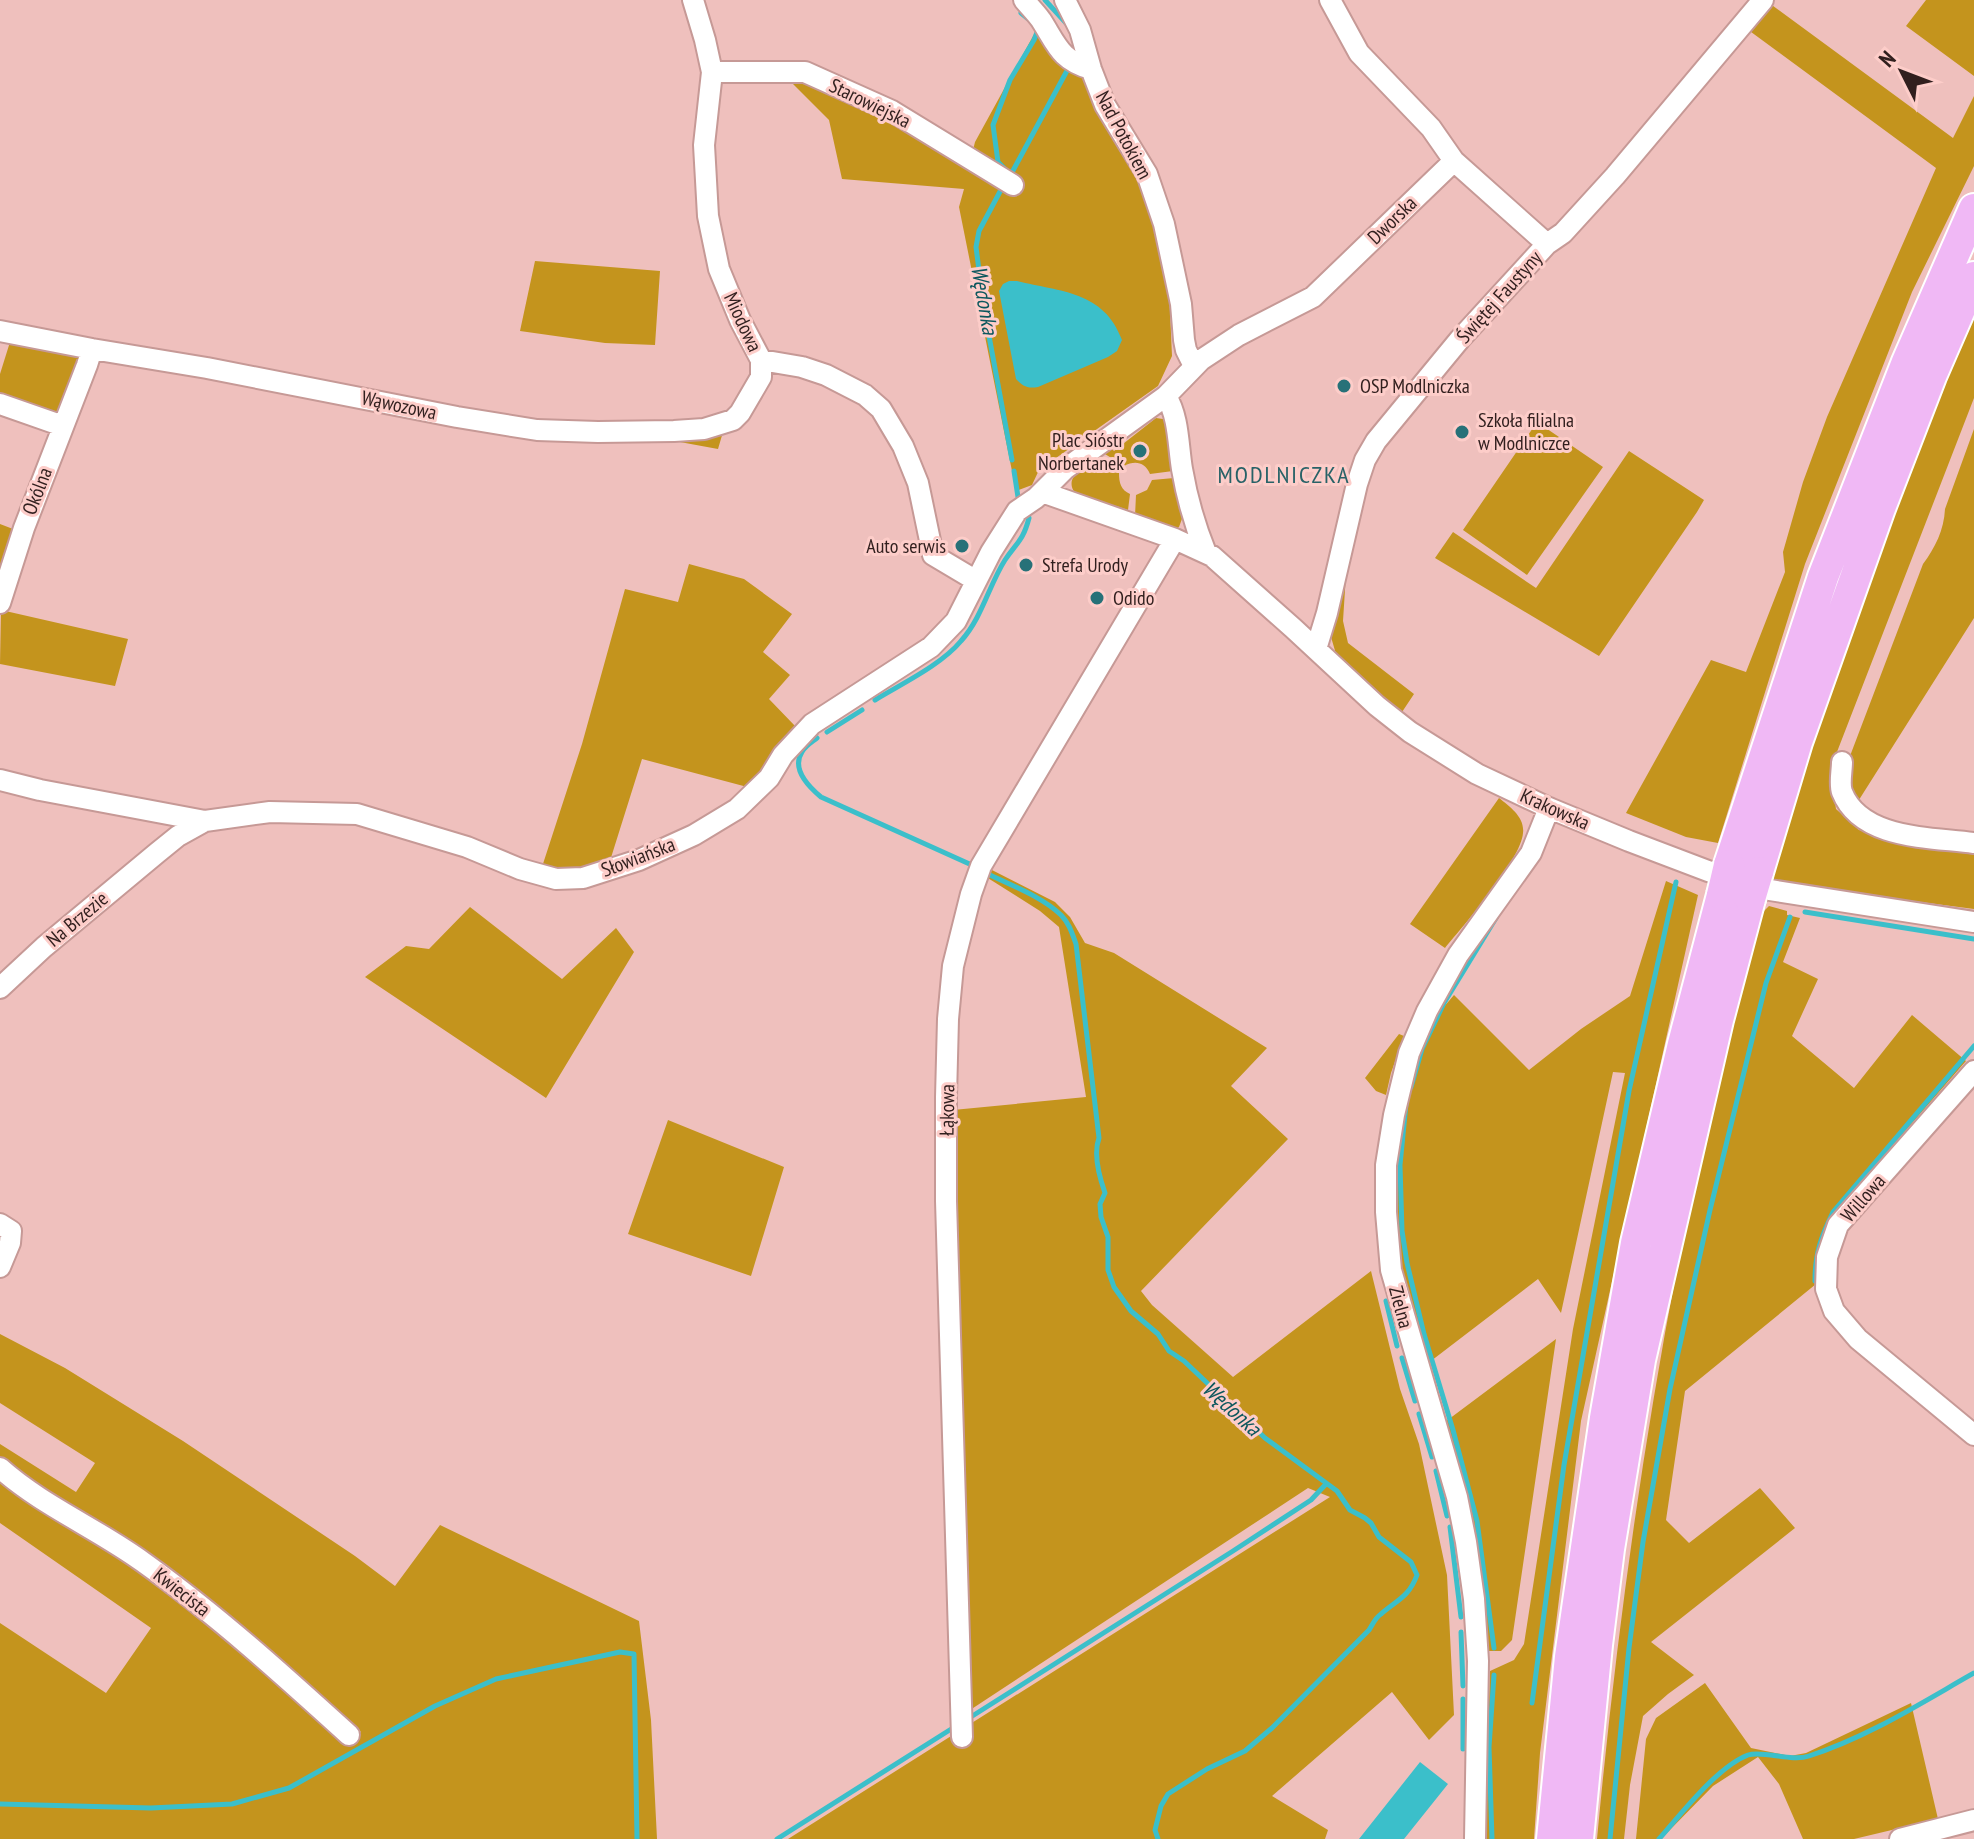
<svg xmlns="http://www.w3.org/2000/svg" width="1974" height="1839" font-family="'PT Sans Narrow',sans-serif">
	<style>
		.green { fill: #c4941d }
		.water { fill: #3bbfca }
		.lines { fill: none; stroke-linecap: round; stroke-linejoin: round }
		.stream { stroke: #3bbfca; stroke-width: 5 }
		.minor-casing { stroke: #c69996; stroke-width: 24 }
		.highway-casing { stroke: #fff; stroke-width: 34 }
		.minor { stroke: #fff; stroke-width: 20 }
		.highway { stroke: #f0b8f5; stroke-width: 30 }
		.highway-bridge-casing { stroke: #fff; stroke-width: 34; stroke-linecap: butt }
		.highway-bridge { stroke: #f0b8f5; stroke-width: 30 }
		.poi-dot { fill: #277178; stroke: #fdcdc9; stroke-width: 3 }
		.labels { text-anchor: middle; dominant-baseline: central; stroke-width: 6; stroke-linejoin: round; paint-order: stroke }
		.street-label { font-size: 20px; fill: #311f1e; stroke: #fdcdc9 }
		.poi-label { font-size: 20px; fill: #311f1e; stroke: #fdcdc9; text-anchor: start }
		.water-label { font-size: 22px; font-style: italic; fill: #0c575d; stroke: #fdcdc9 }
		.quarter-label { font-size: 24px; letter-spacing: 2px; fill: #286267; stroke: #fdcdc9 }
	</style>
	<rect width="100%" height="100%" fill="#efc0bd"/>
	<!-- green -->
	<path class="green" d="M1926,0H1974V76L1906,26Z
		M1769,3L1953,138L1974,96V166L1912,292L1805,564L1718,843L1686,837L1626,813L1711,660L1746,672L1785,572L1783,552L1803,482L1827,417L1936,168L1747,29Z
		M1038,27L1056,62L1090,83L1154,215L1169,289L1172,356L1158,386L1039,470L1032,485L1016,491L959,207L964,189L842,179L829,120L786,77L805,76L969,166L975,142Z
		M535,261L660,271L655,345L605,343L520,331Z
		M1974,315V398L1830,770L1836,809L1859,830L1974,854V909L1806,887L1772,880L1809,756L1902,482Z
		M10,342L84,355L56,424L0,403V374Z
		M1156,418L1163,419L1167,428L1173,471L1150,474C1145,462 1135,460 1124,466L1105,454L1112,449L1114,451Z
		M1537,422L1603,467L1527,575L1463,530Z
		M1974,429V618L1857,803L1846,778L1850,756L1923,564C1935,548 1944,530 1945,509Z
		M723,432L718,449L658,438Z
		M1629,451L1704,500L1697,512L1599,656L1435,558L1453,532L1536,588Z
		M1098,459L1119,473C1119,483 1121,490 1130,494L1128,510L1116,506L1115,509L1075,493C1063,476 1085,468 1098,459Z
		M1174,478L1183,516L1179,527L1175,530L1135,516L1136,495L1147,490L1152,480Z
		M0,524L13,529L0,574Z
		M689,564L744,579L792,614L763,652L790,675L769,699L796,727L751,788L642,759L609,864L575,872L541,870L582,744L625,589L678,602Z
		M1346,574L1343,621L1348,643L1414,694L1400,715L1336,654L1331,637L1332,622Z
		M1,610L128,639L115,686L0,664Z
		M1499,798C1510,807 1525,817 1523,833C1521,860 1464,925 1445,948L1410,924Z
		M986,867L1055,902L1070,917L1085,943L1114,953L1267,1048L1231,1086L1288,1139L1141,1291L1152,1305L1233,1377L1371,1271L1400,1389L1419,1444L1447,1575L1454,1715L1429,1740L1392,1692L1272,1796L1328,1830L1325,1839H788L1330,1497L1308,1488L964,1714L953,1110L1086,1097L1059,927L1040,911L983,875Z
		M1666,881L1698,895L1581,1421L1540,1753L1534,1839H1485L1490,1671L1514,1660L1524,1644L1573,1329L1625,1073L1613,1072L1561,1313L1538,1279L1427,1364C1419,1332 1408,1301 1402,1269C1387,1189 1393,1103 1428,1029C1433,1017 1445,1006 1454,995L1529,1070L1581,1029L1630,996Z
		M1769,906L1787,911V915L1800,918L1783,962L1818,979L1792,1036L1854,1088L1912,1015L1966,1061L1834,1213C1822,1239 1817,1256 1816,1284L1685,1391L1666,1520L1689,1543L1760,1488L1795,1528L1651,1642L1694,1675L1668,1694L1643,1716L1630,1785L1624,1839H1597C1616,1636 1644,1433 1684,1233C1705,1126 1734,1020 1761,914Z
		M470,907L562,979L616,928L634,952L546,1098L365,977L406,946L429,949Z
		M1399,1034L1404,1036L1391,1073L1386,1095L1376,1091L1365,1078Z
		M668,1120L784,1167L751,1276L628,1234Z
		M0,1334L65,1368L183,1441L355,1556L395,1586L440,1525L639,1621L651,1720L657,1839H0V1623L106,1693L151,1628L0,1523V1472L138,1563L346,1741L361,1732L316,1691L162,1568L0,1462V1444L76,1492L95,1463L0,1403Z
		M1556,1339L1512,1640L1501,1651H1489L1475,1539L1445,1422Z
		M1705,1683L1751,1748L1790,1756L1806,1753L1911,1703L1938,1819L1854,1839H1803L1779,1784L1758,1757L1713,1786L1661,1839H1636L1646,1739L1656,1718Z"/>
	<!-- water -->
	<path class="water" d="M1009,281H1017C1061,292 1104,291 1122,340L1117,351L1108,357L1038,387C1027,389 1023,386 1016,379L999,291L1003,284Z
		M1420,1762L1448,1784L1404,1839H1359Z"/>
	<g class="lines">
		<!-- stream -->
		<path class="stream" d="M1045,0L1066,23
			M1021,13L1032,22
			M1006,170L998,162L993,125L1010,80L1034,40L1038,30
			M1009,178L1069,67
			M1003,186L979,231L976,247L984,309L1012,460
			M1014,471L1018,497
			M875,700C903,683 941,665 961,641C982,618 989,585 1005,560C1017,542 1023,541 1029,518
			M827,732L862,710
			M817,738C812,742 805,746 802,752C791,769 809,787 821,797L974,866
			M986,873C1010,885 1041,896 1061,915C1069,923 1072,933 1076,944L1099,1138C1093,1154 1099,1176 1105,1193L1100,1204L1101,1217L1108,1237V1270L1114,1287L1131,1311L1158,1334L1169,1351L1184,1361L1265,1438L1337,1491L1350,1510L1365,1518L1371,1523L1379,1537L1411,1562L1417,1575C1409,1597 1397,1600 1381,1614C1375,1618 1373,1624 1369,1630L1272,1728L1245,1751L1207,1769L1168,1794L1161,1806L1155,1830L1158,1839
			M1805,912L1974,939
			M1411,1087L1422,1049L1444,1003L1496,918
			M1406,1104L1400,1165L1402,1231L1407,1263L1424,1334L1453,1430L1477,1521L1494,1648
			M1815,1281C1815,1253 1821,1237 1833,1212L1974,1046
			M1386,1301L1397,1346
			M1402,1358L1415,1401
			M1419,1414L1432,1457
			M1436,1471L1447,1516
			M1450,1527L1461,1617
			M1461,1632L1463,1686
			M1463,1699V1749
			M1532,1703L1564,1465L1629,1091L1676,882
			M966,1720L1233,1551L1311,1500L1326,1484
			M0,1804L151,1808L232,1804L289,1788L435,1706L496,1679L620,1652L634,1654L637,1839
			M777,1839L956,1726
			M1492,1839L1489,1747L1494,1675
			M1610,1839L1629,1648L1643,1542L1670,1389L1710,1210L1766,983L1790,917
			M1659,1839C1681,1814 1717,1767 1748,1755C1763,1750 1791,1762 1809,1756C1868,1737 1921,1703 1974,1673"/>
		<!-- minor casing -->
		<g class="minor-casing">
			<path id="minor" d="M1024,0C1030,7 1036,13 1041,20C1057,45 1060,60 1091,69
				M1065,0L1080,30L1091,69L1105,105L1147,174L1164,224L1181,304L1184,340L1186,350L1194,366
				M712,72H805L892,111L1013,185
				M1454,161L1547,244
				M0,331L92,349L207,368L457,417L537,430L598,432L674,431L704,429L733,420L740,413L761,377V360L740,320L719,269L708,216L704,145L712,72L705,40L693,0
				M761,360L802,367L826,375L865,395L881,409L903,446L918,483L933,555L975,580
				M1166,396C1179,417 1178,445 1182,469C1187,498 1195,526 1206,553
				M0,404L63,426
				M1042,492L1175,539L1212,556L1293,628L1377,706L1410,732L1477,774L1549,808L1629,841L1708,871L1770,890L1974,922
				M0,603L24,528L87,365L92,349
				M1316,649L1327,613L1357,484L1365,460L1376,441L1460,339L1547,244L1563,233L1615,176L1763,0
				M1842,762C1842,771 1839,784 1842,792C1861,840 1931,837 1974,843
				M0,780L40,790L205,821L270,812L357,814L467,847L520,869L556,879L583,878L639,860L694,835L737,809L769,778L783,755L812,724L931,647L956,621L991,552L1017,511L1036,498L1065,469L1166,396L1201,360L1239,335L1313,297L1454,161L1431,128L1359,53L1330,0
				M0,988L44,947L157,853L178,836L205,821
				M1974,1071L1838,1225L1827,1257L1826,1289L1834,1311L1858,1339L1974,1435
				M0,1224L11,1231L10,1243L0,1267
				M0,1468C41,1505 98,1529 143,1562C217,1615 283,1675 349,1735
				M962,1737L946,1201V1097L948,1019L953,966L971,894L981,866L1175,539
				M1475,1839L1478,1661L1474,1599L1466,1542L1457,1497L1391,1270L1386,1212V1165L1394,1115L1409,1053L1427,1011L1458,955L1531,853L1549,808
				M1900,1839L1974,1820"/>
		</g>
		<!-- highway casing -->
		<g class="highway-casing">
			<path id="highway" d="M1729,865L1823,577L1907,362L1974,209
				M1758,872L1797,742L1880,508L1931,376L1974,277
				M1552,1839L1570,1657L1605,1418L1636,1243L1683,1044L1722,895
				M1578,1839L1597,1645L1609,1549L1640,1360L1718,1020L1750,899"/>
		</g>
		<!-- minor -->
		<use href="#minor" class="minor"/>
		<!-- highway -->
		<use href="#highway" class="highway"/>
		<!-- highway-bridge casing -->
		<g class="highway-bridge-casing">
			<path id="highway-bridge" d="M1722,895L1729,865
				M1750,899L1758,872"/>
		</g>
		<!-- highway-bridge -->
		<use href="#highway-bridge" class="highway-bridge"/>
	</g>
	<!-- markers -->
	<g class="poi-dot">
		<circle cx="1344" cy="386" r="8"/>
		<circle cx="1462" cy="432" r="8"/>
		<circle cx="1140" cy="451" r="8"/>
		<circle cx="962" cy="546" r="8"/>
		<circle cx="1026" cy="565" r="8"/>
		<circle cx="1097" cy="598" r="8"/>
	</g>
	<g class="labels">
		<!-- street labels -->
		<g class="street-label">
			<text transform="translate(870 103) rotate(26)">Starowiejska</text>
			<text transform="translate(1124 135) rotate(62)">Nad Potokiem</text>
			<text transform="translate(1392 220) rotate(-44)">Dworska</text>
			<text transform="translate(1499 297) rotate(-48)">Świętej Faustyny</text>
			<text transform="translate(743 322) rotate(65)">Miodowa</text>
			<text transform="translate(399 405) rotate(12)">Wąwozowa</text>
			<text transform="translate(37 491) rotate(-69)">Okólna</text>
			<text transform="translate(1555 809) rotate(24)">Krakowska</text>
			<text transform="translate(638 857) rotate(-21)">Słowiańska</text>
			<text transform="translate(77 919) rotate(-40)">Na Brzezie</text>
			<text transform="translate(947 1110) rotate(-89)">Łąkowa</text>
			<text transform="translate(1863 1198) rotate(-49)">Willowa</text>
			<text transform="translate(1401 1307) rotate(75)">Zielna</text>
			<text transform="translate(182 1592) rotate(38)">Kwiecista</text>
		</g>
		<!-- poi labels -->
		<g class="poi-label">
			<text x="1360" y="386">OSP Modlniczka</text>
			<text x="1478" y="420">Szkoła filialna<tspan x="1478" dy="23">w Modlniczce</tspan></text>
			<text x="1124" y="440" text-anchor="end">Plac Sióstr<tspan x="1124" dy="23">Norbertanek</tspan></text>
			<text x="946" y="546" text-anchor="end">Auto serwis</text>
			<text x="1042" y="565">Strefa Urody</text>
			<text x="1113" y="598">Odido</text>
		</g>
		<!-- water labels -->
		<g class="water-label">
			<text transform="translate(985 300) rotate(80)">Wędonka</text>
			<text transform="translate(1232 1408) rotate(42)">Wędonka</text>
		</g>
		<!-- quarter labels -->
		<g class="quarter-label">
			<text x="1284" y="474">MODLNICZKA</text>
		</g>
	</g>
	<!-- north arrow -->
	<g transform="translate(1902 72) rotate(312)" stroke="#fdcdc9" stroke-width="6" paint-order="stroke">
	<path d="M0-6L14 30L0 20L-14 30Z" fill="#311f1e"/>
	<text y="-12" font-size="22" font-weight="bold" text-anchor="middle" fill="#311f1e">N</text>
	</g>
</svg>
